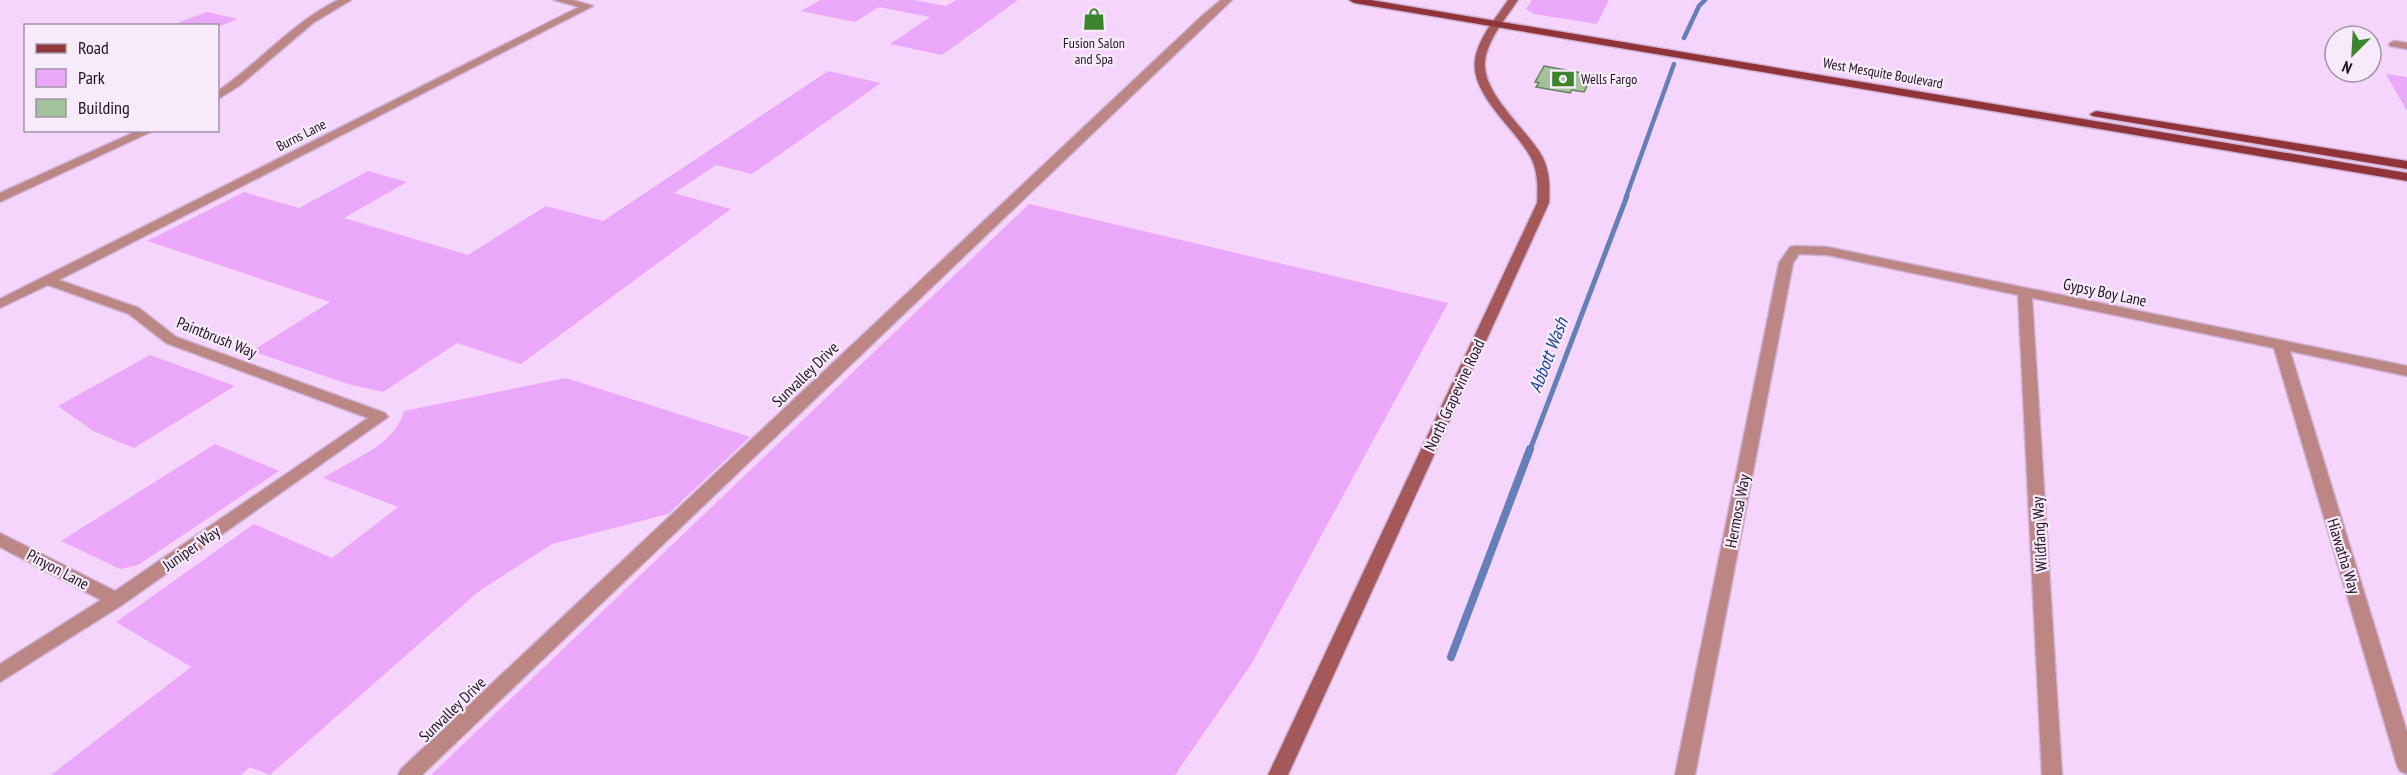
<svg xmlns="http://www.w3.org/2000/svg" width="2407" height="775" font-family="'PT Sans Narrow',sans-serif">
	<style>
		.green { fill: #eba7f9 }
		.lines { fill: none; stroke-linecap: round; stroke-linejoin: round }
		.stream-far2 { stroke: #6580b8; stroke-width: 4.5 }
		.stream-far1 { stroke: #6580b8; stroke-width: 5 }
		.stream { stroke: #6580b8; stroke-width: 8 }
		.building { fill: #a3c29c; stroke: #668360; stroke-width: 1.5 }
		.street-casing { stroke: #cfb2d6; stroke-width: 3 }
		.secondary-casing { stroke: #cfb2d6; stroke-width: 3 }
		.primary-casing { stroke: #cfb2d6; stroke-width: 3 }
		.street { fill: #bc8685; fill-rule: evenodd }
		.secondary { fill: #a45859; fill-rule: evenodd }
		.primary { fill: #913439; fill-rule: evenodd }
		.labels { text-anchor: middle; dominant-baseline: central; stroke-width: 4.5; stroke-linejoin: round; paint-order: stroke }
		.far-poi-label { font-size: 14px; fill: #201422; stroke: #f7eafa }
		.far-street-label { font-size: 14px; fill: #201422; stroke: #f7eafa }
		.street-label { font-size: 16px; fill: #201422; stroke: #f7eafa }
		.water-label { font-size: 18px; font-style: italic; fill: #144495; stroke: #f7eafa }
	</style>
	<rect width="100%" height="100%" fill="#f6d5fd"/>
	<!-- green -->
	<path class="green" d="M820,0H914L946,6L956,0H1018L942,55L890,44L930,17L879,7L855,22L801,11Z
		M1532,0H1609L1597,24L1534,14L1526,9Z
		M207,12L238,19L218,27V26L172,25Z
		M828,71L881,83L752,174L716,165L674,193L731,209L521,364L457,343L383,392L348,384L252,351L330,302L147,241L244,192L299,208L368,171L407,182L344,218L468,255L546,206L603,221Z
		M2386,74L2407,77V111Z
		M1029,204L1448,303L1252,663L1175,775H431Z
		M150,355L235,386L134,448L93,431L58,406Z
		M566,378L750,437L668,514L552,544L478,592L270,775L250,767L241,775H51L191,667L116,622L254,524L332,558L398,507L323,478C350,460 395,446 404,411Z
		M215,444L279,471L138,565L120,569L61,541Z"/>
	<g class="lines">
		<!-- stream-far2 -->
		<path class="stream-far2" d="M1684,38L1699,6L1705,0
			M1626,197L1674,64"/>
		<!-- stream-far1 -->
		<path class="stream-far1" d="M1530,450L1627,196"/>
		<!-- stream -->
		<path class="stream" d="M1451,657L1530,449"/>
	</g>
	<!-- building -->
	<path class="building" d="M1544,66L1593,75L1584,92L1572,90L1570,93L1536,87L1539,83L1535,82Z"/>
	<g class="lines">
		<!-- street casing -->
		<g class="street-casing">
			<path id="street" d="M338,0H351L313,23L239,86L218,99V91C260,62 292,23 338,0Z
				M554,0H573L593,6L59,280L139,308L176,337L385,413L388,417L122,605L0,682V664L101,600L0,547V533L115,591L368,418L166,343L129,314L48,285L0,308V299L579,7Z
				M1221,0H1232L422,775H398L401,769L1204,14Z
				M2394,41L2407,43V49L2390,46L2389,44Z
				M139,130H155L0,202V193Z
				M1795,246L1827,247L2407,366V376L2290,351L2407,732V774L2400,771L2397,765L2274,348L2032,298L2062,775H2042L2018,295L1827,255L1799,254L1793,263L1695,775H1675L1779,263L1790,247Z"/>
		</g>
		<!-- secondary casing -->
		<g class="secondary-casing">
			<path id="secondary" d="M1508,0H1518C1506,18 1488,39 1485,61C1482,95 1528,129 1543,158C1550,172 1550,188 1549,203L1288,775H1268L1537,203C1538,188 1538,172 1531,158C1516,129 1470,95 1475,60C1478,38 1496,18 1508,0Z"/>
		</g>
		<!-- primary casing -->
		<g class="primary-casing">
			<path id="primary" d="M1349,0H1371L2407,173V181L1354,3Z
				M2096,111L2407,161V169L2092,116L2090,114Z"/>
		</g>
		<!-- street -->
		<use href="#street" class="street"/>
		<!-- secondary -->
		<use href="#secondary" class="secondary"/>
		<!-- primary -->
		<use href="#primary" class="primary"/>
	</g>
	<!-- icons -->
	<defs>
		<g id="shop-bare" transform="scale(1.8)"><path d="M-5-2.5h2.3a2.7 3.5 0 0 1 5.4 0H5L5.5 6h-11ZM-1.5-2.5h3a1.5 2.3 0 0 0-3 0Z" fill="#3c852c" stroke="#f7eafa" stroke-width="2.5" paint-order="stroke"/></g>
		<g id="bank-bare" transform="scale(1.8)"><path d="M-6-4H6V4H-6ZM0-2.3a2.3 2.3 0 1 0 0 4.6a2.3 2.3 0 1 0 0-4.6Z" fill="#3c852c" stroke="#f7eafa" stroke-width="2.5" paint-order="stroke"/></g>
	</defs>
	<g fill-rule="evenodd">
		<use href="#shop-bare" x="1094" y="19"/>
		<use href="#bank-bare" x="1563" y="79"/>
	</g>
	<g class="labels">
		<!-- far-poi labels -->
		<g class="far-poi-label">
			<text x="1094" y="43">Fusion Salon<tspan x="1094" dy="16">and Spa</tspan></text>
			<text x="1581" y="79" text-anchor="start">Wells Fargo</text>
		</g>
		<!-- far-street labels -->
		<g class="far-street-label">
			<text transform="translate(1883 73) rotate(10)">West Mesquite Boulevard</text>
			<text transform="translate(301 135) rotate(-27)">Burns Lane</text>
		</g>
		<!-- street labels -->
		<g class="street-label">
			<text transform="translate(2105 292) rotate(12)">Gypsy Boy Lane</text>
			<text transform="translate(217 337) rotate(22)">Paintbrush Way</text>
			<text transform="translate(805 374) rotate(-44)">Sunvalley Drive</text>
			<text transform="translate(1454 395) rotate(-65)">North Grapevine Road</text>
			<text transform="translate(1737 511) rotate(-79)">Hermosa Way</text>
			<text transform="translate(2039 534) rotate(-93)">Wildfang Way</text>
			<text transform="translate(191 548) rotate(-35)">Juniper Way</text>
			<text transform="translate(2344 556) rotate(73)">Hiawatha Way</text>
			<text transform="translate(58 569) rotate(28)">Pinyon Lane</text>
			<text transform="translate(452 709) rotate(-44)">Sunvalley Drive</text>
		</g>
		<!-- water labels -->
		<g class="water-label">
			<text transform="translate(1548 355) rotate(-69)">Abbott Wash</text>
		</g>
	</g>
	<!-- legend -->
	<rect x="24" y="24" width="195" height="108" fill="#f7eafa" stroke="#a194a4" stroke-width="1.5"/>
	<rect x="36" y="44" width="30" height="9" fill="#913439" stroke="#a194a4" stroke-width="1.5"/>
	<text x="78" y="54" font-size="18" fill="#201422">Road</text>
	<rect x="36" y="69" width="30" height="18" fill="#eba7f9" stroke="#a194a4" stroke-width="1.5"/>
	<text x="78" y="84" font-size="18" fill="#201422">Park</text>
	<rect x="36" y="99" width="30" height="18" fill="#a3c29c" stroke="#a194a4" stroke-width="1.5"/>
	<text x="78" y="114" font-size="18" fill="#201422">Building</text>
	<!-- north arrow -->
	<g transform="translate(2353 54) rotate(204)"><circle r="28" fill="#f7eafa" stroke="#a194a4" stroke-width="1.5"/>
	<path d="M0-4.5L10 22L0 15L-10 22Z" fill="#3c852c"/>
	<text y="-9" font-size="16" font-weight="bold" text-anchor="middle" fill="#201422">N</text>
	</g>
</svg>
